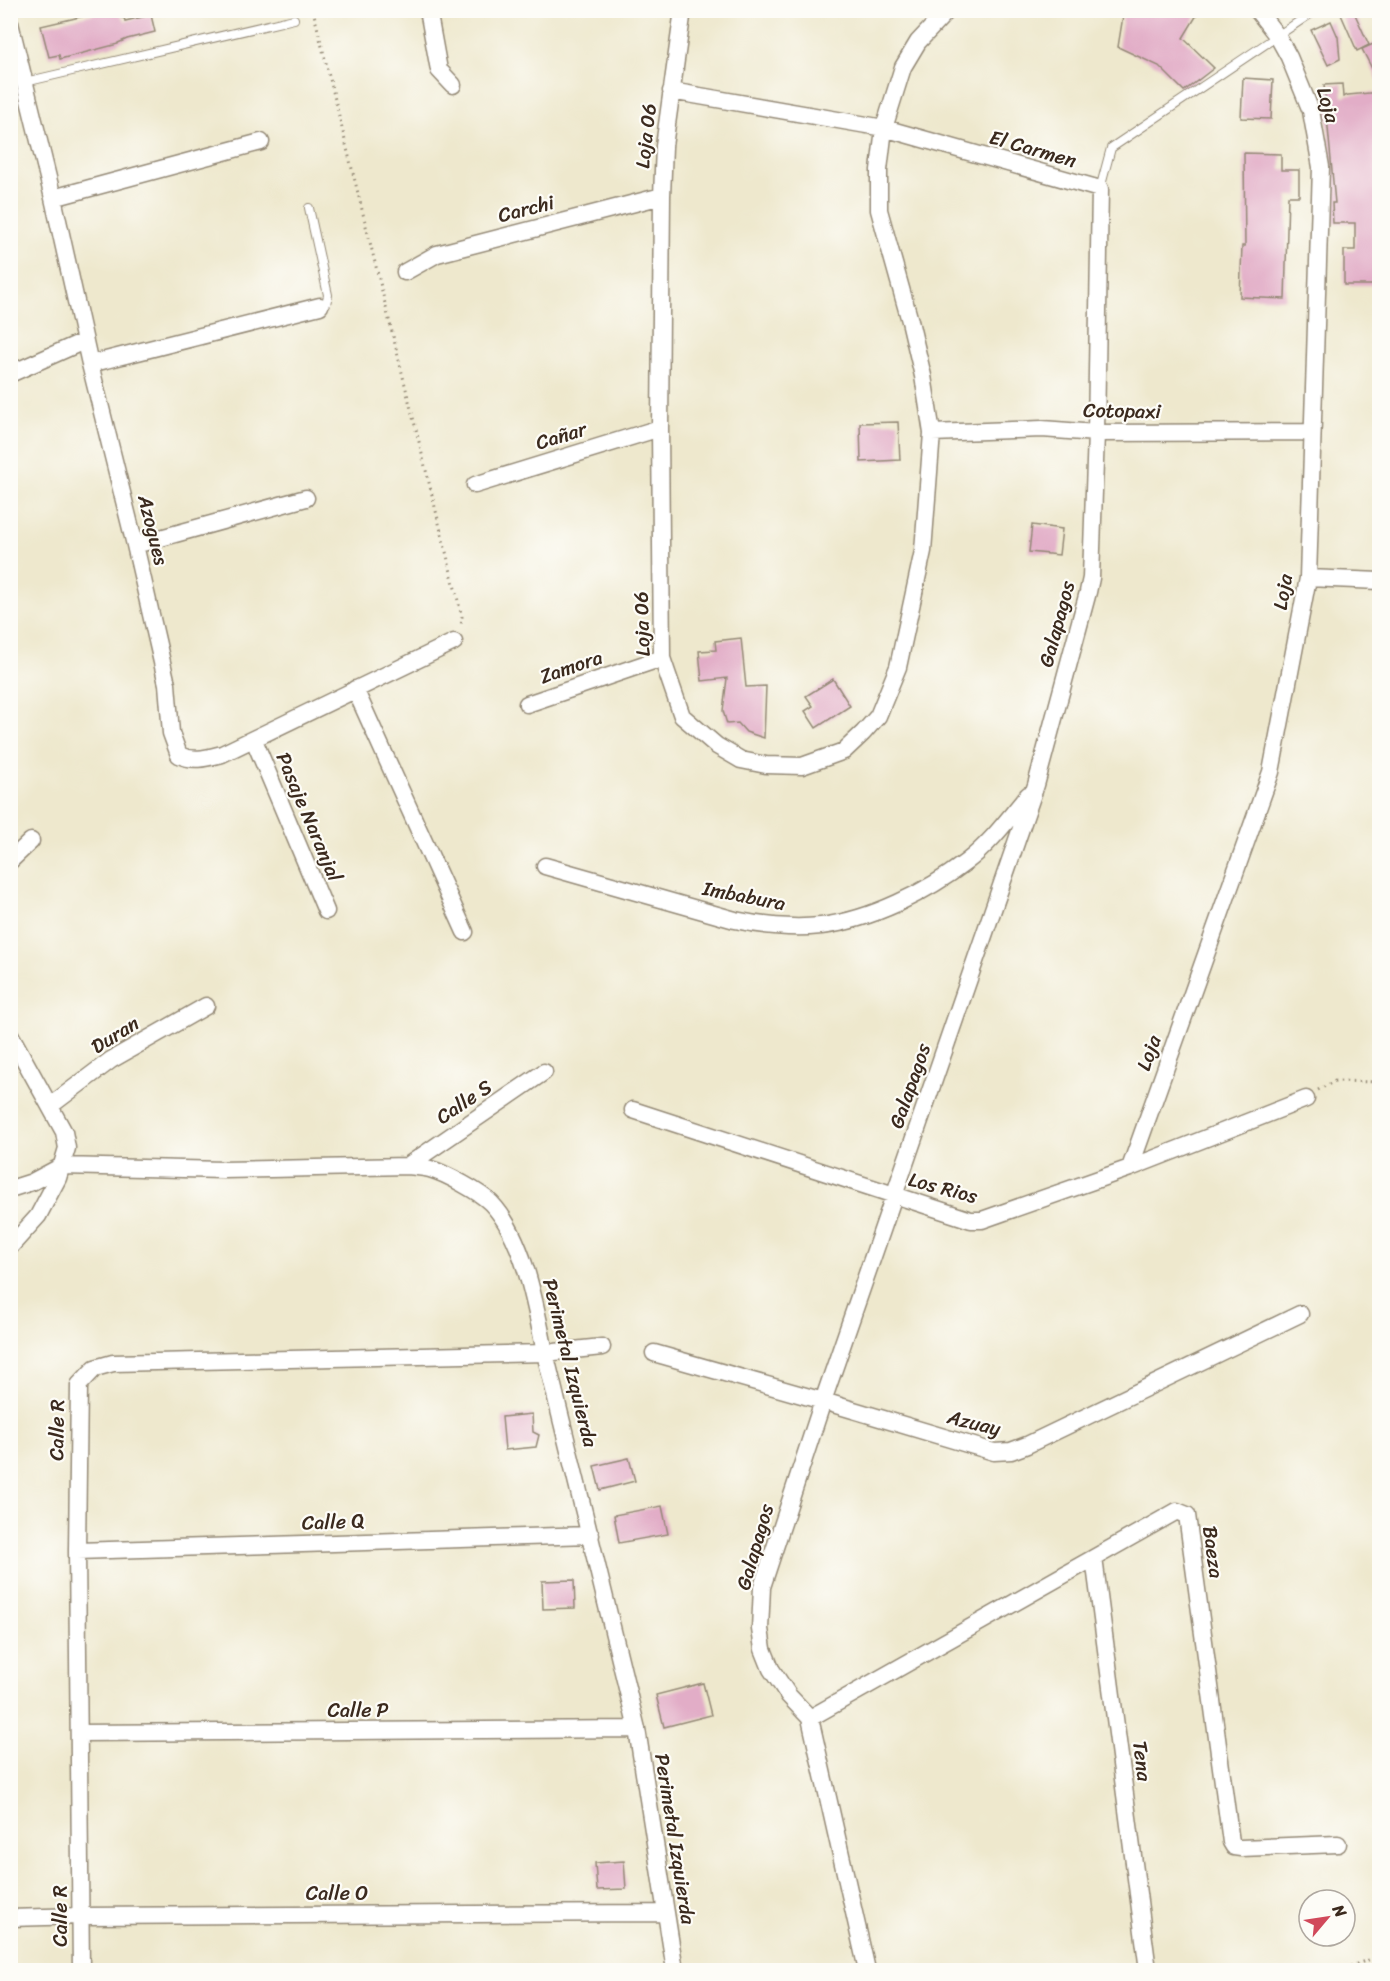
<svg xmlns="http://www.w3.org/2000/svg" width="1390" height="1981" font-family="Sriracha,sans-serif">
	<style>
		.building { fill: #e2adc7 }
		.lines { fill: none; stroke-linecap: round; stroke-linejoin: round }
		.service-casing { stroke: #948976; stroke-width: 10 }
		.minor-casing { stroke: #948976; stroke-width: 19 }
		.path { stroke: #948976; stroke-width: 3; stroke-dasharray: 1.5 4.5; stroke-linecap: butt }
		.service { stroke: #fff; stroke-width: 8 }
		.minor { stroke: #fff; stroke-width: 16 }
		.labels { text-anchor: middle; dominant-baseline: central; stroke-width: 4.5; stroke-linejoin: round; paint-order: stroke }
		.street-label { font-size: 20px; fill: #3b2a1e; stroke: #fdfcf7 }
	</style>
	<rect width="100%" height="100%" fill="#fdfcf7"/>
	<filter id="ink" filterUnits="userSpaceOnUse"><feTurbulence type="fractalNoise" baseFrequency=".0167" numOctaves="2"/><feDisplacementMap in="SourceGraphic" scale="12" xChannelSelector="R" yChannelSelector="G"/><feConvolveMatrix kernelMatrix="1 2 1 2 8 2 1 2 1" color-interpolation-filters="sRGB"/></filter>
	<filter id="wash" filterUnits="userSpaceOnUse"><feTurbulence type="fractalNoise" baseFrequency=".008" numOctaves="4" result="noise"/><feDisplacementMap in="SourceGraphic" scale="24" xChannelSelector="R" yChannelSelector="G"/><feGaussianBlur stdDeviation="1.35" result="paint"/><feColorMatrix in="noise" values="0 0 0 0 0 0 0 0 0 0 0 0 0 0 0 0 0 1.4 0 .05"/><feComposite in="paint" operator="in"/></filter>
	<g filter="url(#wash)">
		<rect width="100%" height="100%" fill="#eee8cd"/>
		<g id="blocks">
			<!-- building -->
			<path class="building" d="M110,10H120L122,18H124L125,21L151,15L155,32L127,39L118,43V44L60,59L59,55L49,57L41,26Z
				M1124,10H1200L1183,38L1214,68L1184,91L1159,66L1118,47Z
				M1339,10H1353L1369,45L1357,51Z
				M1331,21L1338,37L1340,59L1328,65L1311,30Z
				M1380,41V84L1362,49Z
				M1243,78L1273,80L1271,119L1241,118Z
				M1342,84L1343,97L1348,95L1380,92V285H1344V250H1355V223H1333L1332,203H1335L1324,85Z
				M1244,153L1281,154V170H1299V196H1288L1285,299L1240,297L1242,246H1245Z
				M898,422L900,460L861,462L860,423Z
				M1032,525L1062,529L1059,555L1029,552Z
				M741,638L746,687L766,686L764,738L746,732L738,723L727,724L723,711L727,678L702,681L699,651L716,650L715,641Z
				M833,679L850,706L816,728L805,711L813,706L806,696Z
				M532,1414L533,1432L539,1435L536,1447L505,1450L502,1417Z
				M629,1458L635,1481L600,1490L594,1466Z
				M662,1506L668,1534L619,1543L614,1515Z
				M574,1580L575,1608L543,1609L542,1581Z
				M703,1683L711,1715L664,1727L656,1695Z
				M624,1861L626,1889L597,1890L595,1863Z"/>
		</g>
	</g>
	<g filter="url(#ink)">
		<use href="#blocks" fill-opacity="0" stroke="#948976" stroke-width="1.5"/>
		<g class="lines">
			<!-- service casing -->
			<g class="service-casing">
				<path id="service" d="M25,82L294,19
					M1100,189L1111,148L1316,10
					M309,208L328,295L326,304L320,306"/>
			</g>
			<!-- minor casing -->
			<g class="minor-casing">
				<path id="minor" d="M428,10L439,70L453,85
					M685,10L682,17L664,146L662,196L660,428L662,658L682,716L717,746L741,760L766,765L802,766L844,751L863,733L878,716L898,667L923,551L932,433L923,376L910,321L879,210V170L884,128L903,67L918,42L948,10
					M10,23L53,198L90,364L135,545L167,684L171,733L179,755C194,762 206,758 222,754L454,642
					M671,91L884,128L1100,189L1096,433L1091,578L1088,592L1036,785L823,1401L762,1587L760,1629L763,1649L771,1669L789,1696L810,1718L867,1970
					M53,198L261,142
					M405,272L437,254L662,196
					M90,364L320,306
					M10,374L84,341
					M932,433L1042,429L1096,433L1312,432
					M475,485L660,428
					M135,545L306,498
					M1308,578L1380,581
					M355,689L465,932
					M527,704L662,658
					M254,740L326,911
					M10,861L31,841
					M545,866L735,920C763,926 792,929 821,926C871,920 927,892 966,862C990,844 1009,818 1028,795
					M10,1034L64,1132L67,1148L58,1178L38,1216L10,1247
					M50,1106L111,1060L206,1006
					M633,1110L971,1220H982L1130,1168L1306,1099
					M407,1166L544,1072
					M1130,1168L1271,772L1308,578L1321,167L1311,111L1289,57L1278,37L1257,10
					M10,1189L32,1182L62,1166L223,1170L407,1166C415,1167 423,1167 430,1169C445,1173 480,1192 491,1203C524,1237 536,1307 545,1353L637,1729L675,1970
					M654,1353L823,1401L994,1452L1011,1451L1027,1445L1300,1314
					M77,1551L591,1535
					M1094,1558L1148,1970
					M810,1718L1177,1511L1187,1515L1231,1842L1234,1847L1241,1848L1338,1844
					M79,1733L637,1729
					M10,1918L81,1916L664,1913
					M81,1970L77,1551L79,1385L95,1368L113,1363L545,1353L602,1347"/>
			</g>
			<!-- path -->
			<path class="path" d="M313,10L462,617L461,627
				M1318,1090L1335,1081L1380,1082
				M1339,1970L1380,1956"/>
			<!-- service -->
			<use href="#service" class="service"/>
			<!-- minor -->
			<use href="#minor" class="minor"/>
		</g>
	</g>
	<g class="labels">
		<!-- street labels -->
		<g class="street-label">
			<text transform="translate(1328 105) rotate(74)">Loja</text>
			<text transform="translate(646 136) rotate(-84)">Loja 06</text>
			<text transform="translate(1033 149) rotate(16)">El Carmen</text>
			<text transform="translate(526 209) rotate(-14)">Carchi</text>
			<text transform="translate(1122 411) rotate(1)">Cotopaxi</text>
			<text transform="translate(561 436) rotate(-17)">Cañar</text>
			<text transform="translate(153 530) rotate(76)">Azogues</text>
			<text transform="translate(1283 592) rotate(-81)">Loja</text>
			<text transform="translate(642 624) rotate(-92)">Loja 06</text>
			<text transform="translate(1057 624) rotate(-75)">Galapagos</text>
			<text transform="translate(571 667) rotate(-19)">Zamora</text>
			<text transform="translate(309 817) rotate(67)">Pasaje Naranjal</text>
			<text transform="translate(744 896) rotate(11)">Imbabura</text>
			<text transform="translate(115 1035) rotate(-32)">Duran</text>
			<text transform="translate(1149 1053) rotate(-70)">Loja</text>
			<text transform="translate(910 1086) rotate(-71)">Galapagos</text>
			<text transform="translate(464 1102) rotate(-34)">Calle S</text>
			<text transform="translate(943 1188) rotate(15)">Los Rios</text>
			<text transform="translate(570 1363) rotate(76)">Perimetal Izquierda</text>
			<text transform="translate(974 1423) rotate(14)">Azuay</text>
			<text transform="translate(57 1430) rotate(-89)">Calle R</text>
			<text transform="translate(333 1522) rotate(-2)">Calle Q</text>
			<text transform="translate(755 1547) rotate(-74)">Galapagos</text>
			<text transform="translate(1213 1552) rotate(82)">Baeza</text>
			<text x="358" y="1710">Calle P</text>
			<text transform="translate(1142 1761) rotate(83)">Tena</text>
			<text transform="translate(675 1839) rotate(81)">Perimetal Izquierda</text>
			<text x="337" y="1893">Calle O</text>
			<text transform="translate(60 1916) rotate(-90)">Calle R</text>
		</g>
	</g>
	<!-- margin -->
	<rect width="1390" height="1981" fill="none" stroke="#fdfcf7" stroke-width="36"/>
	<!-- north arrow -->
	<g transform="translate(1327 1918) rotate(61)"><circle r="28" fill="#fdfcf7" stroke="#afa8a0" stroke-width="1.5"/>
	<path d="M0-4.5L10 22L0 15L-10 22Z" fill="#d1495b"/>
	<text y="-9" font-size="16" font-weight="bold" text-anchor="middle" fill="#3b2a1e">N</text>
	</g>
</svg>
